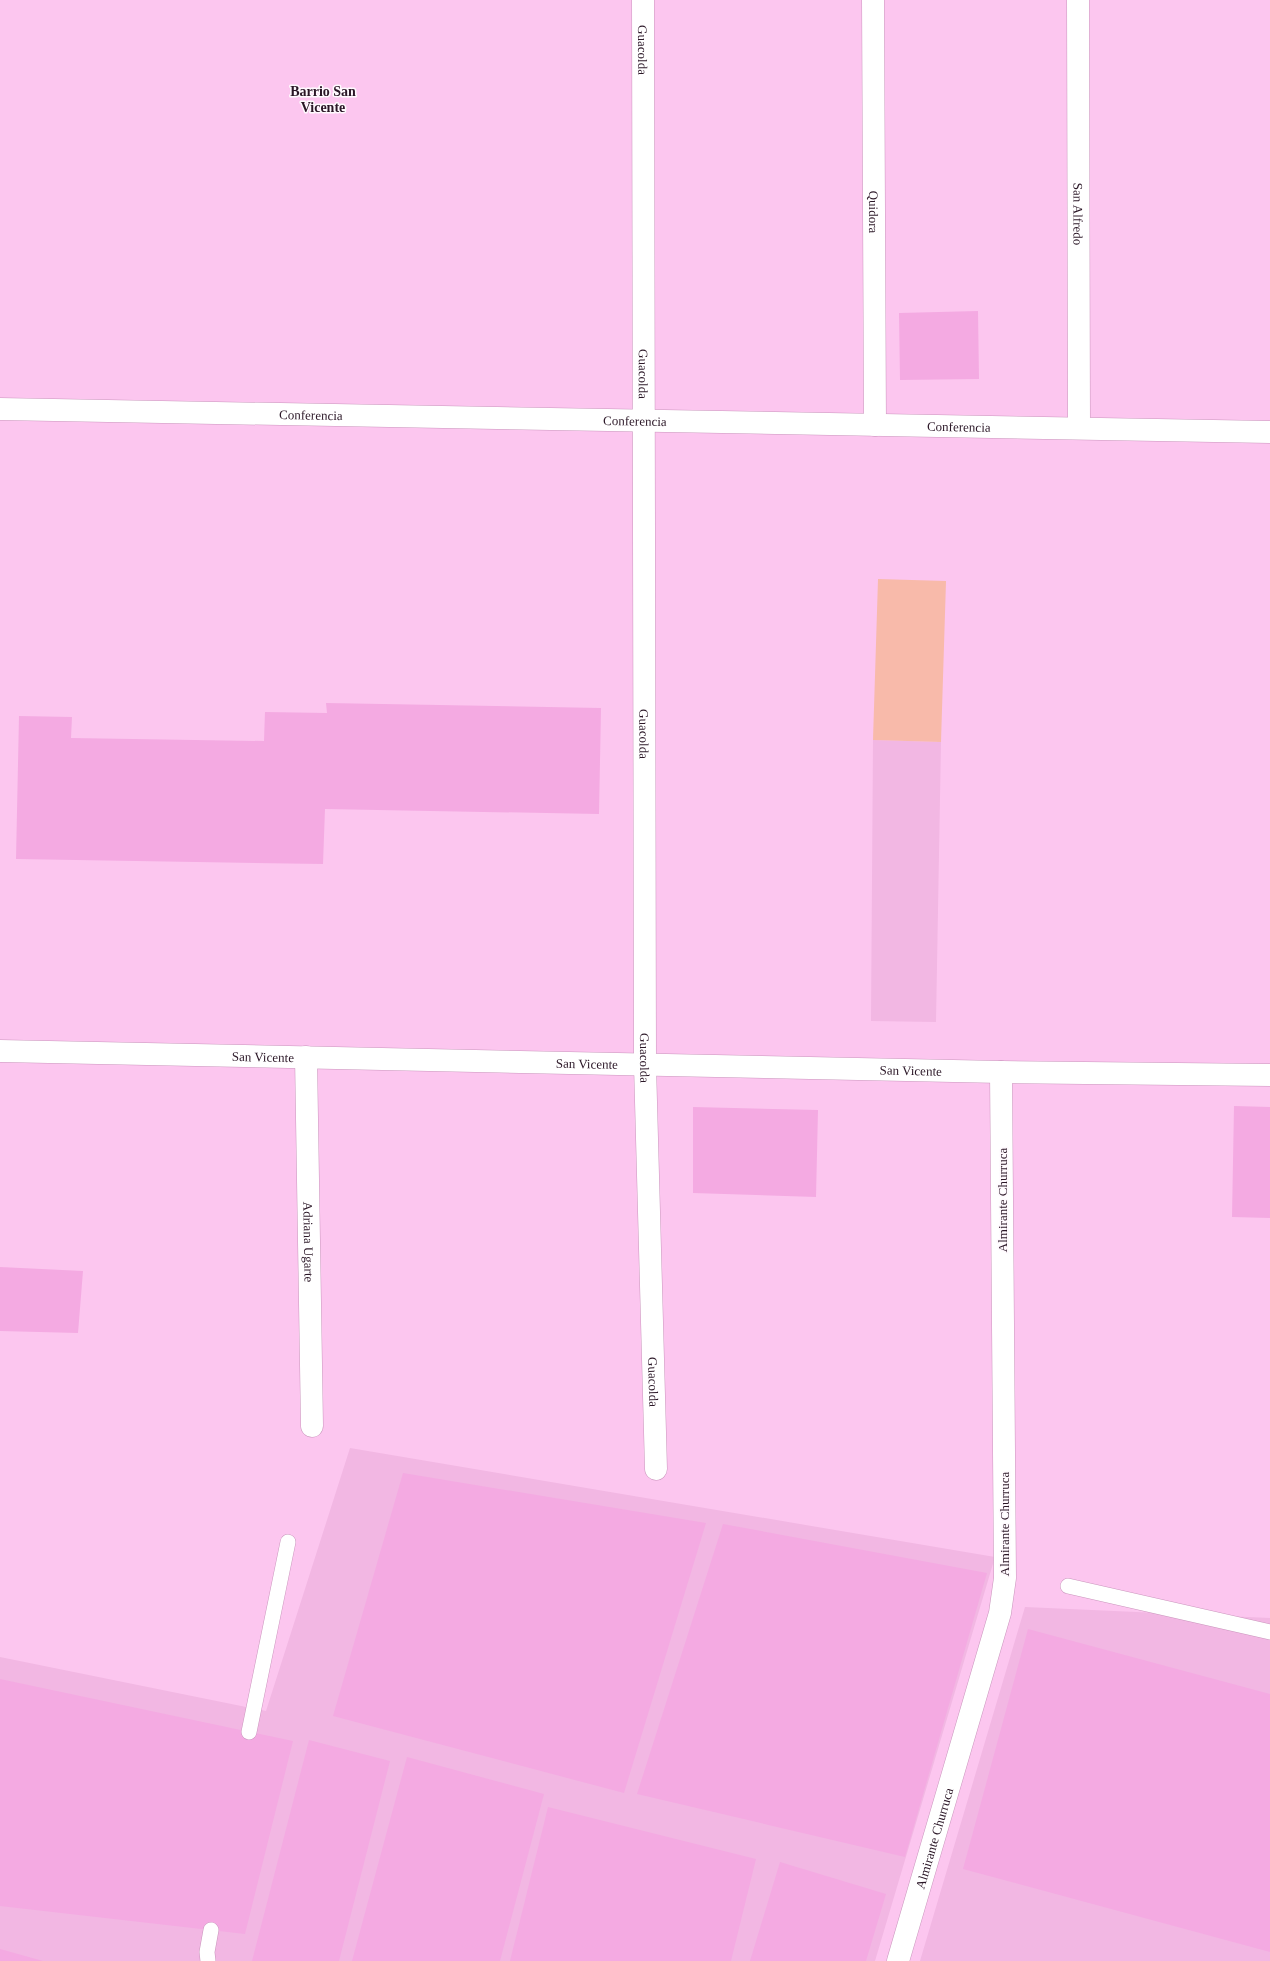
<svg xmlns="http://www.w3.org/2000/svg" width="1270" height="1961" font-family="'Times New Roman',serif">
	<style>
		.built { fill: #f2b7e3 }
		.green { fill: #f8baaa }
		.building { fill: #f4aae2 }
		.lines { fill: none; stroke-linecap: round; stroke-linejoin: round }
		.lane-casing { stroke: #ca96bd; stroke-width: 16 }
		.street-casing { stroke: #ca96bd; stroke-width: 23 }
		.secondary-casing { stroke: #ca96bd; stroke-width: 23 }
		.lane { stroke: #fff; stroke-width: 15 }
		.street { stroke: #fff; stroke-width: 22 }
		.secondary { stroke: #fff; stroke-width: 22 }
		.labels { text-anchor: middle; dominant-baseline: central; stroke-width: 3; stroke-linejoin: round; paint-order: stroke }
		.street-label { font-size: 13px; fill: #2a1626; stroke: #fef9fd }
		.neighbourhood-label { font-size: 14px; font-weight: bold; fill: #2a1626; stroke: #fef9fd }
	</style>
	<rect width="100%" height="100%" fill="#fcc6ef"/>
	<!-- built -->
	<path class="built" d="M873,740L941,742L936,1022L871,1021Z
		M350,1448L995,1557L875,1961H0V1657L266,1711Z
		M1025,1607L1270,1618V1961H920Z"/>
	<!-- green -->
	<path class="green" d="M878,579L946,581L941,742L873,740Z"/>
	<!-- building -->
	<path class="building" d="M978,311L979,379L900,380L899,313Z
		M326,703L601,708L599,814L325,809L323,864L16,859L19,716L72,717L71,738L264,741L265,712L327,713Z
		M1234,1106L1270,1107V1218L1232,1217Z
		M693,1107L818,1110L816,1197L693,1193Z
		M0,1267L83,1271L78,1333L0,1331Z
		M403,1473L706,1523L624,1793L333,1716Z
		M723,1524L987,1573L905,1857L637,1794Z
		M1028,1629L1270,1694V1952L963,1869Z
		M0,1679L293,1741L245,1934L0,1906Z
		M309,1740L390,1761L339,1961H252Z
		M407,1757L544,1794L500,1961H352Z
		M548,1807L756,1859L731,1961H510Z
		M780,1862L886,1894L866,1961H750Z
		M0,1949L43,1961H0Z"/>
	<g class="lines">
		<!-- lane casing -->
		<g class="lane-casing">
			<path id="lane" d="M1068,1586L1270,1632
				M249,1732L288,1542
				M208,1961L207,1952L211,1930"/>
		</g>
		<!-- street casing -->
		<g class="street-casing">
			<g id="street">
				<path id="s1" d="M643,0L645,1065L656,1469"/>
				<path id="s2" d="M873,0L875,425"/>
				<path id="s3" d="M1078,0L1079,428"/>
				<path id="s4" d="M0,1051L1001,1072L1270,1075"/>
				<path id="s5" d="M306,1057L312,1426"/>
				<path id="s6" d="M898,1961L1000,1613L1005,1578L1001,1072"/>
			</g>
		</g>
		<!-- secondary casing -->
		<g class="secondary-casing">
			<g id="secondary">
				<path id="s7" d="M0,409L1270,432"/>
			</g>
		</g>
		<!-- lane -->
		<use href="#lane" class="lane"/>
		<!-- street -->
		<use href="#street" class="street"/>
		<!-- secondary -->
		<use href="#secondary" class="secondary"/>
	</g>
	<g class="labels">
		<!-- street labels -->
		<g class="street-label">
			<text stroke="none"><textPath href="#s1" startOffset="50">Guacolda</textPath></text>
			<text stroke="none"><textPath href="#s2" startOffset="212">Quidora</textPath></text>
			<text stroke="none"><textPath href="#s3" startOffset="214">San Alfredo</textPath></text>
			<text stroke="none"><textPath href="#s1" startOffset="374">Guacolda</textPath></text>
			<text stroke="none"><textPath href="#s7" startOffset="311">Conferencia</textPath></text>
			<text stroke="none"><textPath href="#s7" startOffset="635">Conferencia</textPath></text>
			<text stroke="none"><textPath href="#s7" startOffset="959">Conferencia</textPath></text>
			<text stroke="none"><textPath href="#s1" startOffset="734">Guacolda</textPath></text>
			<text stroke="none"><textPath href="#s4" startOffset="263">San Vicente</textPath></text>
			<text stroke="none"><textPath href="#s1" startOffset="1058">Guacolda</textPath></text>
			<text stroke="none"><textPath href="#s4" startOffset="587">San Vicente</textPath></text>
			<text stroke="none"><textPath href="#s4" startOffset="911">San Vicente</textPath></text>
			<text transform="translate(1002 1200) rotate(-90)">Almirante Churruca</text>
			<text stroke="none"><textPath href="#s5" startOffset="185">Adriana Ugarte</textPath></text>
			<text stroke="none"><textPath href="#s1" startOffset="1382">Guacolda</textPath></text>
			<text transform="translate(1004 1524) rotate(-90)">Almirante Churruca</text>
			<text stroke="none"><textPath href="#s6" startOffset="128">Almirante Churruca</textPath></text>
		</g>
		<!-- neighbourhood labels -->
		<g class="neighbourhood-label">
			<text x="323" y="91">Barrio San<tspan x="323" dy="16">Vicente</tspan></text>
		</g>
	</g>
</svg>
